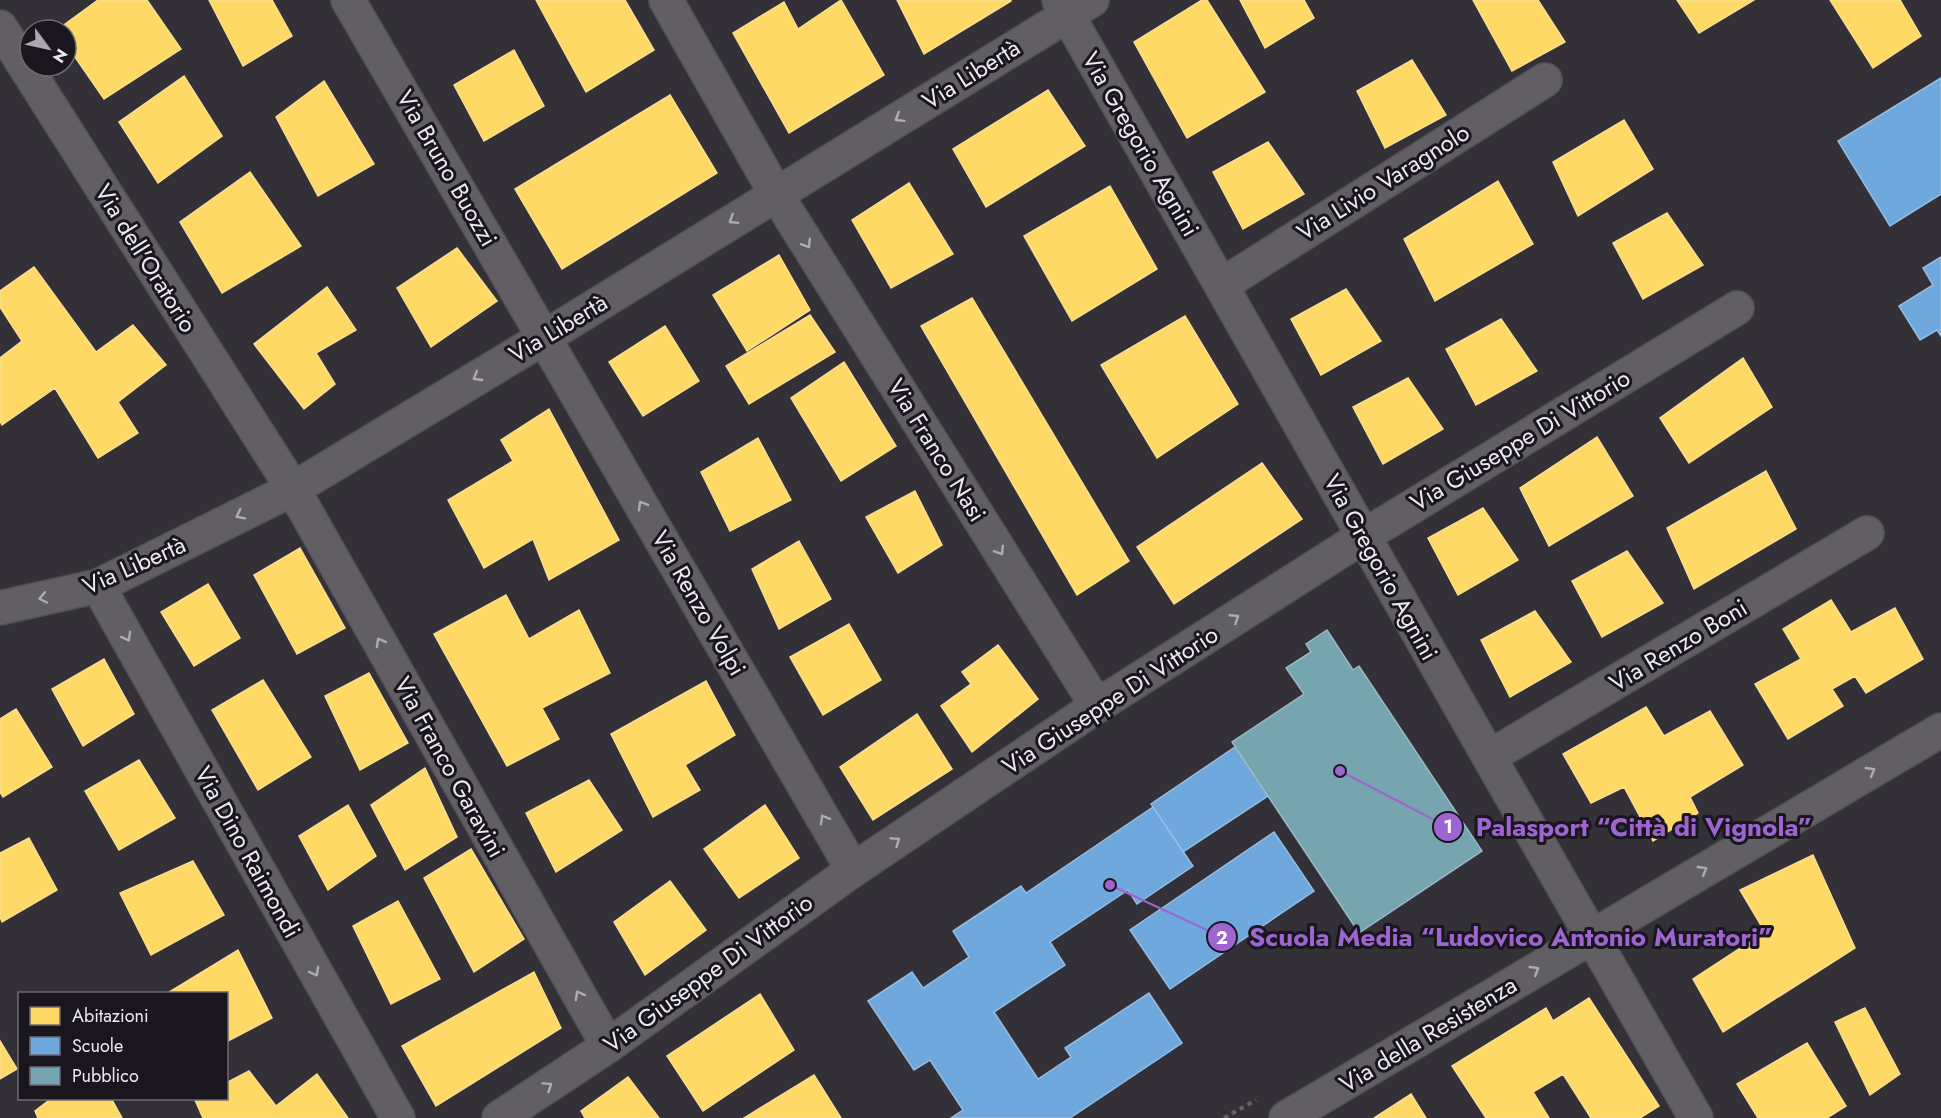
<svg xmlns="http://www.w3.org/2000/svg" width="1941" height="1118" font-family="Jost,sans-serif">
	<style>
		.homes { fill: #ffd966; stroke: #fade90; stroke-width: 1.5 }
		.schools { fill: #6fa8dc; stroke: #95bce3; stroke-width: 1.5 }
		.public { fill: #76a5af; stroke: #9ab9c3; stroke-width: 1.5 }
		.lines { fill: none; stroke-linecap: round; stroke-linejoin: round }
		.street-casing { stroke: #524f56; stroke-width: 36 }
		.path { stroke: #656268; stroke-width: 4; stroke-dasharray: 4.5 4.5; stroke-linecap: butt }
		.street { stroke: #615f64; stroke-width: 33 }
		.oneway { stroke: #aeabb3 }
		.labels { text-anchor: middle; dominant-baseline: central; stroke-width: 6; stroke-linejoin: round; paint-order: stroke }
		.street-label { font-size: 24px; fill: #ede9f3; stroke: #19161d }
		.leader { fill: none; stroke: #9d65cf; stroke-width: 2 }
		.callout-dot { fill: #9d65cf; stroke: #19161d; stroke-width: 2 }
		.mark-label { font-size: 18px; text-anchor: middle; font-weight: bold; fill: #fff }
		.callout-label { font-size: 26px; text-anchor: middle; font-weight: bold; fill: #9d65cf; stroke: #19161d; stroke-width: 6; stroke-linejoin: round; paint-order: stroke }
	</style>
	<rect width="100%" height="100%" fill="#333038"/>
	<!-- homes -->
	<path class="homes" d="M98,0H147L181,49L104,99L66,44V30H57Z
		M209,0H272L292,36L243,66Z
		M536,0H625L654,50L586,92Z
		M841,0L884,75L789,133L733,33L784,2L798,29Z
		M897,0H1011V1L924,54Z
		M1202,0H1207L1265,92L1187,138L1134,42Z
		M1240,0H1304L1314,18L1265,48Z
		M1473,0H1538L1565,42L1512,71Z
		M1677,0H1754L1699,33Z
		M1830,0H1900L1921,36L1873,68Z
		M514,50L544,106L484,141L454,85Z
		M1412,60L1446,115L1385,148L1357,91Z
		M184,76L222,136L158,183L119,122Z
		M324,81L374,164L318,196L276,117Z
		M1048,90L1085,146L986,207L953,149Z
		M670,95L717,173L562,269L515,189Z
		M1624,120L1653,169L1578,216L1553,162Z
		M1268,142L1304,194L1243,229L1213,172Z
		M250,172L301,246L222,293L180,222Z
		M1498,181L1533,244L1435,301L1404,239Z
		M909,183L953,254L891,288L852,220Z
		M1110,186L1157,269L1072,321L1024,236Z
		M1667,213L1703,265L1643,299L1613,243Z
		M457,248L497,301L431,347L397,288Z
		M779,255L810,310L747,351L713,295Z
		M34,267L96,352L133,325L166,365L118,402L138,433L98,458L55,388L2,425L0,421V358L22,341L0,307V291Z
		M327,287L356,330L316,353L335,384L304,409L254,344Z
		M1346,289L1381,341L1321,375L1291,319Z
		M972,298L1129,561L1077,595L921,326Z
		M810,315L835,352L749,404L726,366Z
		M1185,316L1238,404L1157,458L1101,365Z
		M1501,319L1537,371L1476,405L1446,349Z
		M665,326L699,381L643,416L609,362Z
		M1743,358L1772,407L1689,463L1660,418Z
		M844,362L896,446L841,481L791,398Z
		M1408,378L1443,429L1383,464L1353,407Z
		M549,409L619,540L549,580L533,539L484,568L448,500L513,461L501,440Z
		M1597,437L1633,496L1549,546L1520,488Z
		M758,438L791,500L730,531L701,472Z
		M1262,463L1302,519L1174,604L1137,547Z
		M1766,471L1796,529L1694,589L1667,528Z
		M915,491L942,545L898,573L866,517Z
		M1483,508L1518,560L1458,595L1428,538Z
		M799,541L831,599L779,629L752,569Z
		M300,548L345,628L297,654L254,575Z
		M1627,551L1663,603L1602,637L1572,581Z
		M208,584L240,638L194,666L161,612Z
		M506,595L529,639L579,610L610,673L542,708L559,739L507,766L434,634Z
		M1831,600L1851,632L1895,608L1923,659L1866,693L1855,676L1832,689L1843,706L1788,739L1755,684L1801,659L1783,629Z
		M1535,611L1571,662L1510,697L1481,640Z
		M849,624L881,680L823,715L790,657Z
		M998,645L1038,699L972,752L941,706L971,684L962,672Z
		M104,659L134,714L83,746L52,689Z
		M369,673L408,743L360,770L325,696Z
		M263,680L311,757L258,790L212,710Z
		M706,681L735,735L685,765L700,790L653,817L611,734Z
		M1646,707L1664,736L1710,711L1743,765L1690,797L1698,813L1653,841L1624,787L1591,803L1563,754Z
		M16,709L52,767L3,797L0,792V719Z
		M917,714L952,769L873,820L840,767Z
		M139,760L175,818L119,850L85,791Z
		M425,768L457,837L405,870L371,805Z
		M589,780L622,830L556,872L526,813Z
		M348,805L376,856L328,890L299,836Z
		M765,805L799,858L739,898L704,849Z
		M29,838L57,890L2,922L0,917V853Z
		M471,849L524,939L474,972L424,878Z
		M1813,855L1855,948L1723,1032L1693,979L1765,932L1740,890Z
		M193,861L224,915L151,955L120,893Z
		M670,881L706,930L645,975L614,922Z
		M398,901L440,979L391,1004L353,926Z
		M238,950L272,1018L226,1042V994H166Z
		M534,972L561,1028L436,1106L402,1046Z
		M760,994L794,1050L703,1111L667,1056Z
		M1589,998L1659,1106L1640,1118H1591L1563,1074L1533,1092L1549,1118H1486L1452,1066L1546,1008L1553,1021Z
		M1865,1008L1900,1074L1870,1095L1835,1022Z
		M0,1041L17,1069L0,1079Z
		M1807,1043L1846,1106L1827,1118H1758L1737,1084Z
		M249,1071L276,1106L317,1074L348,1118H203L195,1100L226,1098V1083Z
		M814,1075L841,1118H744Z
		M628,1077L659,1118H585L581,1111Z
		M1411,1094L1426,1118H1374Z
		M52,1098H111L122,1118H38L35,1111Z"/>
	<!-- schools -->
	<path class="schools" d="M1941,78V194L1890,226L1838,141Z
		M1941,257V336L1937,330L1920,340L1899,306L1933,285L1923,268Z
		M1235,747L1268,796L1183,852L1151,804Z
		M1153,807L1193,866L1137,904L1128,890L1050,942L1065,965L994,1012L1038,1079L1071,1057L1065,1048L1149,993L1182,1043L1070,1118H951L963,1110L930,1060L914,1070L868,1001L912,972L923,988L969,957L953,931L1021,886L1026,893Z
		M1274,832L1314,891L1170,989L1130,930Z"/>
	<!-- public -->
	<path class="public" d="M1327,630L1353,670L1359,666L1482,851L1359,933L1232,742L1304,694L1286,668L1311,652L1306,644Z"/>
	<g class="lines">
		<!-- street casing -->
		<g class="street-casing">
			<path id="street" d="M348,0L853,870
				M666,0L776,194L1097,706
				M1059,0L1489,757L1696,1118
				M0,27L293,489L608,1046
				M1222,285L1545,80
				M98,586L398,1118
				M0,608L98,586L293,489L545,337L1092,0
				M1489,757L1867,533
				M499,1118L608,1046L853,870L1097,706L1364,536L1737,308
				M1286,1118L1941,730"/>
		</g>
		<!-- path -->
		<path class="path" d="M1224,1118L1256,1100"/>
		<!-- street -->
		<use href="#street" class="street"/>
	</g>
	<!-- one-way arrows -->
	<defs><path id="oneway-chevron" d="M-2-3.5L2.5 0L-2 3.5" fill="none" stroke-width="1.6" stroke-linecap="round" stroke-linejoin="round" transform="scale(1.5)"/></defs>
	<g class="oneway">
		<use href="#oneway-chevron" transform="translate(899 118) rotate(148)"/>
		<use href="#oneway-chevron" transform="translate(733 220) rotate(148)"/>
		<use href="#oneway-chevron" transform="translate(807 244) rotate(58)"/>
		<use href="#oneway-chevron" transform="translate(477 377) rotate(149)"/>
		<use href="#oneway-chevron" transform="translate(642 505) rotate(-120)"/>
		<use href="#oneway-chevron" transform="translate(240 515) rotate(153)"/>
		<use href="#oneway-chevron" transform="translate(1000 551) rotate(58)"/>
		<use href="#oneway-chevron" transform="translate(43 598) rotate(168)"/>
		<use href="#oneway-chevron" transform="translate(1235 618) rotate(-33)"/>
		<use href="#oneway-chevron" transform="translate(127 637) rotate(61)"/>
		<use href="#oneway-chevron" transform="translate(380 642) rotate(-119)"/>
		<use href="#oneway-chevron" transform="translate(1871 771) rotate(-31)"/>
		<use href="#oneway-chevron" transform="translate(824 819) rotate(-120)"/>
		<use href="#oneway-chevron" transform="translate(896 841) rotate(-34)"/>
		<use href="#oneway-chevron" transform="translate(1703 870) rotate(-31)"/>
		<use href="#oneway-chevron" transform="translate(1535 970) rotate(-31)"/>
		<use href="#oneway-chevron" transform="translate(315 972) rotate(61)"/>
		<use href="#oneway-chevron" transform="translate(579 995) rotate(-119)"/>
		<use href="#oneway-chevron" transform="translate(548 1086) rotate(-34)"/>
	</g>
	<g class="labels">
		<!-- street labels -->
		<g class="street-label">
			<text transform="translate(971 74) rotate(-32)">Via Libertà</text>
			<text transform="translate(1141 144) rotate(60)">Via Gregorio Agnini</text>
			<text transform="translate(447 168) rotate(60)">Via Bruno Buozzi</text>
			<text transform="translate(1383 182) rotate(-32)">Via Livio Varagnolo</text>
			<text transform="translate(146 258) rotate(58)">Via dell'Oratorio</text>
			<text transform="translate(558 328) rotate(-31)">Via Libertà</text>
			<text transform="translate(1520 440) rotate(-31)">Via Giuseppe Di Vittorio</text>
			<text transform="translate(937 450) rotate(58)">Via Franco Nasi</text>
			<text transform="translate(134 565) rotate(-24)">Via Libertà</text>
			<text transform="translate(1381 567) rotate(61)">Via Gregorio Agnini</text>
			<text transform="translate(699 603) rotate(60)">Via Renzo Volpi</text>
			<text transform="translate(1678 645) rotate(-31)">Via Renzo Boni</text>
			<text transform="translate(1110 700) rotate(-33)">Via Giuseppe Di Vittorio</text>
			<text transform="translate(450 767) rotate(61)">Via Franco Garavini</text>
			<text transform="translate(248 852) rotate(61)">Via Dino Raimondi</text>
			<text transform="translate(708 973) rotate(-36)">Via Giuseppe Di Vittorio</text>
			<text transform="translate(1428 1034) rotate(-31)">Via della Resistenza</text>
		</g>
	</g>
	<!-- callouts -->
	<path class="leader" d="M1340 771L1448 827M1110 885L1222 937"/>
	<g class="callout-dot">
		<circle cx="1340" cy="771" r="6"/>
		<circle cx="1110" cy="885" r="6"/>
		<circle cx="1448" cy="827" r="15"/>
		<circle cx="1222" cy="937" r="15"/>
	</g>
	<g class="mark-label">
		<text x="1448" y="833">1</text>
		<text x="1222" y="944">2</text>
	</g>
	<g class="callout-label">
		<text x="1644" y="836">Palasport “Città di Vignola”</text>
		<text x="1511" y="946">Scuola Media “Ludovico Antonio Muratori”</text>
	</g>
	<!-- legend -->
	<rect x="18" y="992" width="210" height="108" fill="#19161d" stroke="#6e6a73" stroke-width="1.5"/>
	<rect x="30" y="1007" width="30" height="18" fill="#ffd966" stroke="#6e6a73" stroke-width="1.5"/>
	<text x="72" y="1022" font-size="18" fill="#ede9f3">Abitazioni</text>
	<rect x="30" y="1037" width="30" height="18" fill="#6fa8dc" stroke="#6e6a73" stroke-width="1.5"/>
	<text x="72" y="1052" font-size="18" fill="#ede9f3">Scuole</text>
	<rect x="30" y="1067" width="30" height="18" fill="#76a5af" stroke="#6e6a73" stroke-width="1.5"/>
	<text x="72" y="1082" font-size="18" fill="#ede9f3">Pubblico</text>
	<!-- north arrow -->
	<g transform="translate(48 48) rotate(123)"><circle r="28" fill="#19161d" stroke="#6e6a73" stroke-width="1.5"/>
	<path d="M0-4.5L10 22L0 15L-10 22Z" fill="#aca8b2"/>
	<text y="-9" font-size="16" font-weight="bold" text-anchor="middle" fill="#ede9f3">N</text>
	</g>
</svg>
